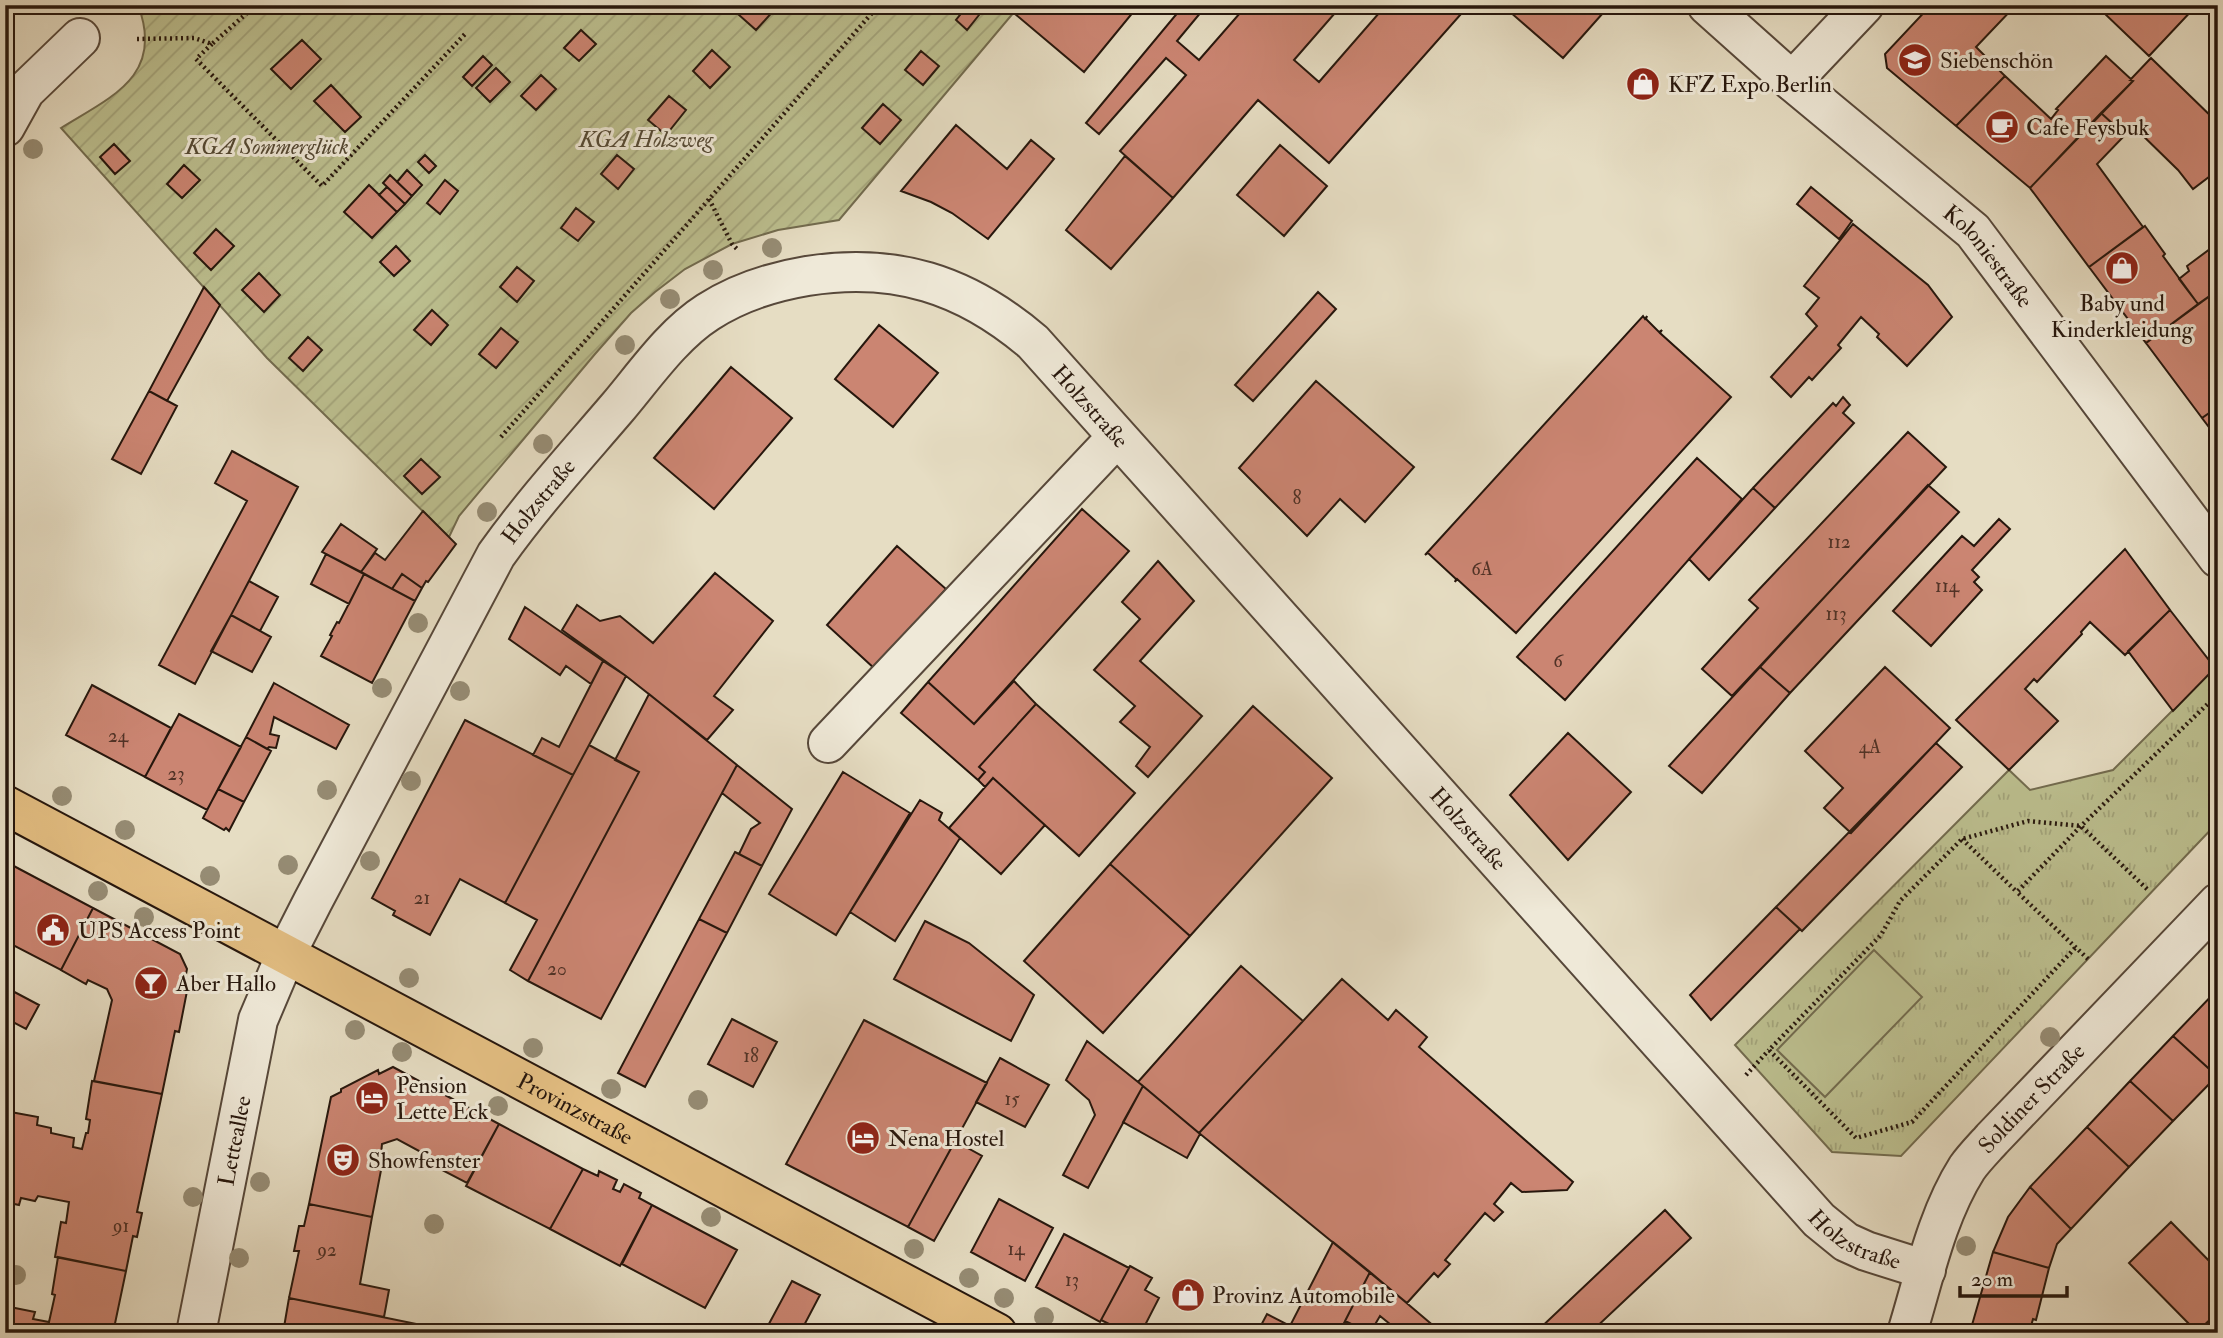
<svg xmlns="http://www.w3.org/2000/svg" width="2223" height="1338" font-family="'IM FELL Double Pica',serif">
	<style>
		.grass { fill: url(#grass-tufts); stroke: #726b4e; stroke-width: 2 }
		.garden { fill: url(#garden-furrows); stroke: #726b4e; stroke-width: 2 }
		.pitch { fill: #bcbf8f; stroke: #726b4e; stroke-width: 2 }
		.building { fill: #cb8572; stroke: #27170d; stroke-width: 2 }
		.lines { fill: none; stroke-linecap: round; stroke-linejoin: round }
		.minor-casing { stroke: #57483a; stroke-width: 42 }
		.major-casing { stroke: #27170d; stroke-width: 42 }
		.path { stroke: #27170d; stroke-width: 4.5; stroke-dasharray: 2 3.5; stroke-linecap: butt }
		.minor { stroke: #efe9d8; stroke-width: 38 }
		.major { stroke: #e3be82; stroke-width: 38 }
		.tree { fill: #968c74 }
		.labels { text-anchor: middle; dominant-baseline: central; stroke-width: 6; stroke-linejoin: round; paint-order: stroke }
		.number-label { font-size: 19px; fill: #503226 }
		.poi-label { font-size: 23px; fill: #27170d; stroke: #efe9d8; text-anchor: start }
		.park-label { font-size: 23px; font-style: italic; fill: #544934; stroke: #efe9d8 }
		.street-label { font-size: 23px; fill: #27170d; stroke: #efe9d8 }
	</style>
	<defs>
		<pattern id="grass-tufts" width="24" height="20" patternUnits="userSpaceOnUse" patternTransform="scale(1.75)"><rect width="24" height="20" fill="#bcbf8f"/><path d="M3 7l-1-3M5 7V3M7 7l1-3M15 17l-1-3M17 17v-4M19 17l1-3" fill="none" stroke="#a2a37a"/></pattern>
		<pattern id="garden-furrows" width="10" height="10" patternUnits="userSpaceOnUse" patternTransform="scale(1.75)"><rect width="10" height="10" fill="#bcbf8f"/><path d="M-1 1l2-2M0 10L10 0M9 11l2-2" fill="none" stroke="#a2a37a"/></pattern>
	</defs>
	<rect width="100%" height="100%" fill="#e6ddc3"/>
	<filter id="stains"><feTurbulence type="fractalNoise" baseFrequency=".00286" numOctaves="4"/><feColorMatrix values="0 0 0 0 .2 0 0 0 0 .09 0 0 0 0 .02 0 0 0 .5 -.17"/></filter>
	<radialGradient id="worn" r=".72"><stop offset=".6" stop-color="#630" stop-opacity="0"/><stop offset="1" stop-color="#630" stop-opacity=".3"/></radialGradient>
	<!-- grass -->
	<path class="grass" d="M2215,668L2218,672V822L1901,1156L1832,1152L1735,1045L2009,770L2030,790L2113,770Z"/>
	<!-- garden -->
	<path class="garden" d="M138,5H1020L839,220L778,230L732,244L685,269L655,292L631,313L595,354L459,516L449,537L267,358L61,128C111,97 165,76 138,5Z"/>
	<!-- pitch -->
	<path class="pitch" d="M1874,950L1922,997L1825,1097L1777,1050Z"/>
	<!-- building -->
	<path class="building" d="M5,5H15L5,24Z
		M748,5H773L776,8L756,30L739,15Z
		M968,5H977L983,10L967,30L956,20Z
		M1020,5H1139L1084,72L1014,13Z
		M1184,5H1207L1177,41L1199,60L1247,5H1342L1294,60L1319,82L1386,5H1469L1329,163L1258,100L1173,198L1120,151L1186,75L1166,58L1099,134L1086,123Z
		M1516,5H1595L1603,13L1563,58L1510,12Z
		M1931,5H2016L1976,47L2005,76L1956,126L1887,68L1885,54Z
		M2111,5H2197L2149,56L2104,13Z
		M581,30L596,44L579,61L564,48Z
		M302,40L321,59L291,89L271,69Z
		M712,50L730,67L710,88L693,71Z
		M921,51L939,66L923,85L905,70Z
		M483,56L492,65L472,86L463,77Z
		M2106,56L2133,81L2030,188L1956,126L2005,76L2051,119L2058,110L2056,109Z
		M2151,58L2218,123V170L2193,189L2178,170L2133,126L2125,135L2101,113L2133,81L2130,80Z
		M496,68L510,82L490,102L476,88Z
		M541,75L556,89L536,110L521,96Z
		M331,85L361,117L345,132L314,101Z
		M669,96L686,110L666,135L648,120Z
		M883,104L901,120L880,144L862,128Z
		M2101,113L2125,135L2097,164L2143,227L2089,267L2030,188Z
		M956,125L1007,169L1031,140L1054,159L988,239L952,213L931,202L901,191Z
		M114,144L130,161L115,174L100,157Z
		M1280,145L1327,186L1284,236L1237,195Z
		M425,155L436,166L429,173L418,162Z
		M617,155L634,169L618,189L601,174Z
		M1125,156L1173,198L1111,269L1066,230Z
		M184,165L200,180L182,198L167,184Z
		M407,170L422,185L412,196L397,182Z
		M390,175L412,196L405,204L383,183Z
		M445,180L458,191L440,214L427,203Z
		M369,185L397,212L372,238L344,212Z
		M387,187L405,204L397,212L379,195Z
		M1811,187L1852,221L1839,239L1797,204Z
		M576,208L594,222L578,241L561,228Z
		M1853,224L1928,285L1952,317L1907,366L1877,337L1879,334L1861,317L1838,345L1841,348L1812,380L1809,377L1791,397L1771,377L1817,326L1806,314L1819,298L1804,286Z
		M2145,226L2165,254L2163,256L2198,304L2146,343L2089,267Z
		M216,229L234,246L211,270L194,253Z
		M2218,243V290L2198,304L2179,279L2189,271L2187,266Z
		M396,246L410,261L394,276L380,262Z
		M517,267L534,281L517,302L500,287Z
		M259,273L280,295L264,312L242,290Z
		M204,287L220,305L167,401L149,391Z
		M2218,290V407L2202,418L2146,343Z
		M1318,292L1336,309L1253,401L1235,385Z
		M432,310L448,325L431,345L414,330Z
		M1643,316L1645,319L1647,316L1646,319L1659,332L1662,330L1660,333L1731,397L1516,633L1457,579L1455,582L1456,579L1428,553L1425,555Z
		M879,325L938,373L893,427L835,379Z
		M501,328L518,342L496,368L479,354Z
		M308,337L322,350L303,371L289,358Z
		M731,367L792,418L714,509L654,458Z
		M1316,381L1414,467L1365,522L1340,499L1307,536L1239,468Z
		M149,391L177,406L141,474L112,459Z
		M1843,397L1850,405L1843,413L1854,423L1775,508L1753,488L1833,403L1836,406Z
		M2218,407V439L2202,418Z
		M1908,432L1946,467L1732,696L1702,669L1758,608L1749,600Z
		M232,451L298,487L195,684L159,665L247,501L215,483Z
		M1697,458L1742,499L1565,700L1517,657Z
		M421,459L440,477L422,494L404,476Z
		M1928,485L1959,512L1790,693L1760,667Z
		M1753,488L1775,508L1709,580L1689,559Z
		M1082,509L1129,551L974,724L928,682Z
		M423,511L456,544L428,582L426,581L422,588L402,574L392,589L361,572L375,553L385,560Z
		M1999,519L2010,529L1972,570L1979,577L1974,582L1982,590L1931,646L1893,611L1962,536L1974,546Z
		M341,524L377,549L361,572L322,552Z
		M897,546L946,589L875,669L827,625Z
		M2125,549L2170,610L2125,655L2090,622L2081,632L2082,634L2037,682L2034,679L2025,689L2058,721L2009,770L1956,720Z
		M326,554L364,574L349,604L311,584Z
		M1158,561L1194,601L1140,661L1202,716L1148,777L1136,766L1150,747L1120,722L1135,706L1094,670L1140,619L1122,602Z
		M715,573L773,621L714,696L733,710L707,740L626,676L562,630L577,605L600,621L620,616L653,643Z
		M364,574L415,601L372,683L321,656L332,636L330,635L337,622L339,623Z
		M402,574L422,588L415,601L392,589Z
		M249,581L278,597L260,631L231,615Z
		M525,607L603,661L591,684L566,666L560,675L509,639Z
		M2170,610L2215,668L2173,711L2128,651Z
		M231,615L271,637L252,672L211,651Z
		M603,661L626,676L573,775L533,755L542,738L559,747Z
		M1760,667L1790,693L1702,793L1669,766Z
		M1885,667L1950,728L1851,833L1824,808L1843,788L1805,751Z
		M1014,681L1036,704L979,767L985,772L978,780L901,713L928,682L974,724Z
		M274,683L349,725L336,749L274,717L270,734L279,736L276,748L269,747L267,749L246,737Z
		M92,685L171,728L145,777L66,735Z
		M649,694L737,765L601,1019L528,981L639,772L615,760Z
		M1036,704L1135,793L1079,856L993,778L985,787L978,780L985,772L979,767Z
		M1253,706L1332,778L1190,936L1110,864Z
		M179,714L241,747L207,810L145,777Z
		M465,720L573,775L505,903L460,879L430,935L393,915L395,911L372,898Z
		M1568,733L1631,792L1568,860L1510,795Z
		M246,737L271,751L244,802L218,789Z
		M1936,743L1962,767L1802,931L1776,907Z
		M589,745L639,772L528,981L510,970L537,920L505,903Z
		M737,765L792,809L762,866L739,854L751,829L760,823L722,793Z
		M843,772L910,813L836,935L769,894Z
		M993,778L1045,825L1001,874L949,828Z
		M218,789L244,802L229,831L226,828L224,830L203,818Z
		M920,800L942,813L939,820L960,838L895,941L850,912Z
		M735,852L762,866L727,933L699,919Z
		M10,864L93,908L61,970L5,941V873Z
		M1110,864L1190,936L1103,1033L1024,961Z
		M1776,907L1800,929L1711,1020L1690,995Z
		M93,908L180,954L187,969L184,985L188,986L179,1032L175,1031L162,1094L94,1081L112,1000L107,989L88,980L86,984L61,970Z
		M699,919L727,933L645,1087L618,1073Z
		M925,921L969,943L1034,995L1011,1041L894,979Z
		M1241,966L1303,1021L1199,1133L1138,1082Z
		M1342,979L1388,1020L1396,1010L1427,1037L1419,1047L1573,1182L1567,1190L1522,1192L1511,1183L1494,1204L1503,1212L1494,1221L1485,1213L1445,1260L1450,1264L1438,1277L1434,1273L1407,1303L1199,1133Z
		M5,987L39,1005L26,1029L5,1018Z
		M2218,989V1075L2217,1076L2173,1036Z
		M732,1019L777,1042L753,1087L708,1064Z
		M864,1020L987,1083L908,1227L786,1164Z
		M2173,1036L2217,1076L2173,1121L2130,1081Z
		M1087,1041L1143,1086L1088,1188L1063,1175L1095,1115L1089,1100L1066,1080Z
		M1000,1058L1049,1085L1025,1127L976,1102Z
		M393,1067L499,1124L467,1183L419,1158L421,1152L397,1139L382,1144L380,1165H382L372,1217L309,1204L331,1097L341,1092V1089L378,1070L379,1074Z
		M92,1081L162,1094L137,1212L142,1213L137,1237L133,1236L126,1271L55,1257L61,1222L66,1223L69,1202L38,1196L35,1201L21,1198L19,1205L5,1202V1111L38,1117L37,1125L51,1128V1133L74,1138L73,1147L82,1149L86,1133H88L90,1120L86,1119Z
		M2130,1081L2173,1121L2129,1167L2087,1127Z
		M1143,1086L1200,1134L1187,1158L1123,1122Z
		M499,1124L583,1169L550,1229L466,1186Z
		M2087,1127L2129,1167L2071,1229L2030,1187Z
		M955,1141L982,1156L934,1241L908,1227Z
		M583,1169L598,1176L599,1171L617,1180L613,1189L620,1192L624,1184L641,1193L639,1198L652,1205L620,1266L550,1229Z
		M2030,1187L2071,1229L2057,1244L2049,1268L1993,1252L2008,1217Z
		M999,1199L1053,1228L1025,1281L971,1252Z
		M309,1204L372,1217L360,1284L389,1290L384,1317L289,1298L299,1251H294L299,1226H304Z
		M652,1205L737,1250L705,1308L622,1264Z
		M1665,1210L1691,1238L1590,1333H1535Z
		M2171,1222L2218,1270V1312L2197,1332L2129,1263Z
		M1064,1234L1129,1268L1100,1322L1036,1287Z
		M1333,1242L1370,1272L1339,1333H1257L1267,1314L1290,1326Z
		M1993,1252L2049,1268L2036,1320L2033,1319L2029,1333H1997L1972,1325Z
		M58,1257L126,1271L113,1333H5V1306L35,1312L33,1319L49,1322L55,1295L52,1294Z
		M1130,1266L1152,1278L1145,1290L1159,1298L1141,1333H1127L1101,1320Z
		M1370,1272L1442,1333H1401L1380,1316L1370,1333L1345,1321Z
		M792,1281L820,1295L800,1333H764Z
		M289,1298L441,1329L440,1333H283Z
		M1345,1321L1368,1333H1339Z
		M1972,1325L1997,1333H1969Z"/>
	<g class="lines">
		<!-- minor casing -->
		<g class="minor-casing">
			<g id="minor">
				<path id="s1" d="M1707,5L1792,81L1973,231L2218,558"/>
				<path d="M1792,81L1864,5"/>
				<path d="M5,127L25,91L80,38"/>
				<path d="M828,743L1117,437"/>
				<path id="s2" d="M196,1333L258,1020L286,954L313,901L496,555C533,503 576,456 617,408C645,375 672,335 708,312C739,292 771,282 807,276C895,262 965,284 1033,342L1819,1220L1846,1242L1866,1251L1926,1270"/>
				<path id="s3" d="M1907,1333C1924,1278 1936,1217 1967,1168C1974,1158 1984,1148 1992,1139L2218,903"/>
			</g>
		</g>
		<!-- major casing -->
		<g class="major-casing">
			<g id="major">
				<path id="s4" d="M5,805L997,1333"/>
			</g>
		</g>
		<!-- path -->
		<path class="path" d="M137,39L194,38L212,44L256,5
			M212,44L196,59L322,186L466,33
			M709,199L732,244L738,250
			M501,437L879,5
			M1962,839L2017,892
			M2075,948L1912,1122L1856,1138L1769,1050L1881,935L1900,901L1962,839L2028,821L2081,826L2148,890
			M2088,959L2017,892L2081,826L2218,694
			M1746,1075L1769,1050"/>
		<!-- minor -->
		<use href="#minor" class="minor"/>
		<!-- major -->
		<use href="#major" class="major"/>
	</g>
	<!-- trees -->
	<g class="tree">
		<circle cx="33" cy="149" r="10"/>
		<circle cx="772" cy="248" r="10"/>
		<circle cx="713" cy="270" r="10"/>
		<circle cx="670" cy="299" r="10"/>
		<circle cx="625" cy="345" r="10"/>
		<circle cx="543" cy="444" r="10"/>
		<circle cx="487" cy="512" r="10"/>
		<circle cx="418" cy="623" r="10"/>
		<circle cx="382" cy="688" r="10"/>
		<circle cx="460" cy="691" r="10"/>
		<circle cx="411" cy="781" r="10"/>
		<circle cx="327" cy="790" r="10"/>
		<circle cx="62" cy="796" r="10"/>
		<circle cx="125" cy="830" r="10"/>
		<circle cx="370" cy="861" r="10"/>
		<circle cx="288" cy="865" r="10"/>
		<circle cx="210" cy="876" r="10"/>
		<circle cx="98" cy="891" r="10"/>
		<circle cx="144" cy="917" r="10"/>
		<circle cx="409" cy="978" r="10"/>
		<circle cx="355" cy="1030" r="10"/>
		<circle cx="2050" cy="1037" r="10"/>
		<circle cx="533" cy="1048" r="10"/>
		<circle cx="402" cy="1052" r="10"/>
		<circle cx="611" cy="1089" r="10"/>
		<circle cx="698" cy="1100" r="10"/>
		<circle cx="498" cy="1106" r="10"/>
		<circle cx="260" cy="1182" r="10"/>
		<circle cx="193" cy="1197" r="10"/>
		<circle cx="711" cy="1217" r="10"/>
		<circle cx="434" cy="1224" r="10"/>
		<circle cx="1966" cy="1246" r="10"/>
		<circle cx="914" cy="1249" r="10"/>
		<circle cx="239" cy="1258" r="10"/>
		<circle cx="16" cy="1275" r="10"/>
		<circle cx="969" cy="1278" r="10"/>
		<circle cx="1004" cy="1298" r="10"/>
		<circle cx="1044" cy="1317" r="10"/>
	</g>
	<!-- icons -->
	<defs>
		<g id="school-disc" transform="scale(1.75)"><circle r="9.5" fill="#8f2418" stroke="#efe9d8"/><path d="M0-5L7-2L0 1L-7-2ZM-4 1L0 2.5L4 1V4Q0 6-4 4Z" fill="#fff"/></g>
		<g id="shop-disc" transform="scale(1.75)"><circle r="9.5" fill="#8f2418" stroke="#efe9d8"/><path d="M-5-2.5h2.3a2.7 3.5 0 0 1 5.4 0H5L5.5 6h-11ZM-1.5-2.5h3a1.5 2.3 0 0 0-3 0Z" fill="#fff"/></g>
		<g id="cafe-disc" transform="scale(1.75)"><circle r="9.5" fill="#8f2418" stroke="#efe9d8"/><path d="M-5.5-4.5H6V0H3Q3 3.5 0 3.5H-2.5Q-5.5 3.5-5.5 0ZM3-3.2v2h1.7v-2ZM-6 4.5H4V6H-6Z" fill="#fff"/></g>
		<g id="civic-disc" transform="scale(1.75)"><circle r="9.5" fill="#8f2418" stroke="#efe9d8"/><path d="M-.6-6.5H3V-4.5H.6V-3L4-1V1h2V6H-6V1h2V-1L-.6-3ZM-1.2 2.5V6h2.4V2.5Z" fill="#fff"/></g>
		<g id="bar-disc" transform="scale(1.75)"><circle r="9.5" fill="#8f2418" stroke="#efe9d8"/><path d="M-6-5H6L.8 .8V4.5H3.5V6h-7V4.5H-.8V.8Z" fill="#fff"/></g>
		<g id="hotel-disc" transform="scale(1.75)"><circle r="9.5" fill="#8f2418" stroke="#efe9d8"/><path d="M-6-4.5h1.5V1H6V5H4.5V3h-9V5H-6ZM-4 0a1.8 1.8 0 1 1 3.6 0ZM.5 0V-2.5h3Q6-2.5 6 0Z" fill="#fff"/></g>
		<g id="theatre-disc" transform="scale(1.75)"><circle r="9.5" fill="#8f2418" stroke="#efe9d8"/><path d="M-5-5.5Q0-4 5-5.5V0Q5 5 0 6Q-5 5-5 0ZM-3.3-2.5H-1v1.5H-3.3ZM1-2.5H3.3v1.5H1ZM-2.8 1Q0 5.5 2.8 1Z" fill="#fff"/></g>
	</defs>
	<g fill-rule="evenodd">
		<use href="#school-disc" x="1915" y="60"/>
		<use href="#shop-disc" x="1643" y="84"/>
		<use href="#cafe-disc" x="2002" y="127"/>
		<use href="#shop-disc" x="2122" y="268"/>
		<use href="#civic-disc" x="53" y="930"/>
		<use href="#bar-disc" x="151" y="983"/>
		<use href="#hotel-disc" x="372" y="1098"/>
		<use href="#hotel-disc" x="863" y="1138"/>
		<use href="#theatre-disc" x="343" y="1160"/>
		<use href="#shop-disc" x="1188" y="1295"/>
	</g>
	<g class="labels">
		<!-- number labels -->
		<g class="number-label">
			<text x="1297" y="498">8</text>
			<text x="1839" y="542">112</text>
			<text x="1482" y="569">6A</text>
			<text x="1947" y="586">114</text>
			<text x="1836" y="614">113</text>
			<text x="1558" y="661">6</text>
			<text x="118" y="736">24</text>
			<text x="1870" y="747">4A</text>
			<text x="176" y="774">23</text>
			<text x="422" y="898">21</text>
			<text x="557" y="969">20</text>
			<text x="751" y="1056">18</text>
			<text x="1012" y="1099">15</text>
			<text x="121" y="1226">91</text>
			<text x="1016" y="1249">14</text>
			<text x="327" y="1250">92</text>
			<text x="1072" y="1280">13</text>
		</g>
		<!-- poi labels -->
		<g class="poi-label">
			<text x="1940" y="60">Siebenschön</text>
			<text x="1668" y="84">KFZ Expo Berlin</text>
			<text x="2026" y="127">Cafe Feysbuk</text>
			<text x="2122" y="303" text-anchor="middle">Baby und<tspan x="2122" dy="26">Kinderkleidung</tspan></text>
			<text x="78" y="930">UPS Access Point</text>
			<text x="176" y="983">Aber Hallo</text>
			<text x="396" y="1085">Pension<tspan x="396" dy="26">Lette Eck</tspan></text>
			<text x="888" y="1138">Nena Hostel</text>
			<text x="368" y="1160">Showfenster</text>
			<text x="1212" y="1295">Provinz Automobile</text>
		</g>
		<!-- park labels -->
		<g class="park-label">
			<text x="646" y="139">KGA Holzweg</text>
			<text x="267" y="146">KGA Sommerglück</text>
		</g>
		<!-- street labels -->
		<g class="street-label">
			<text stroke="none"><textPath href="#s1" startOffset="378">Koloniestraße</textPath></text>
			<text stroke="none"><textPath href="#s2" startOffset="1601">Holzstraße</textPath></text>
			<text stroke="none"><textPath href="#s2" startOffset="910">Holzstraße</textPath></text>
			<text stroke="none"><textPath href="#s2" startOffset="2168">Holzstraße</textPath></text>
			<text stroke="none"><textPath href="#s3" startOffset="271">Soldiner Straße</textPath></text>
			<text stroke="none"><textPath href="#s4" startOffset="646">Provinzstraße</textPath></text>
			<text stroke="none"><textPath href="#s2" startOffset="196">Letteallee</textPath></text>
			<text stroke="none"><textPath href="#s2" startOffset="2735">Holzstraße</textPath></text>
		</g>
	</g>
	<!-- margin -->
	<rect width="2223" height="1338" fill="none" stroke="#e6ddc3" stroke-width="28"/>
	<rect x="7" y="7" width="2209" height="1324" fill="none" stroke="#27170d" stroke-width="3.5"/>
	<rect x="14" y="14" width="2195" height="1310" fill="none" stroke="#27170d" stroke-width="2"/>
	<!-- scale -->
	<path d="M1960 1286v10h107v-10" fill="none" stroke="#27170d" stroke-width="3.5"/>
	<text x="1971" y="1286" font-size="21" fill="#27170d" stroke="#efe9d8" stroke-width="5" paint-order="stroke">20 m</text>
	<rect width="100%" height="100%" filter="url(#stains)"/>
	<rect width="100%" height="100%" fill="url(#worn)"/>
</svg>
